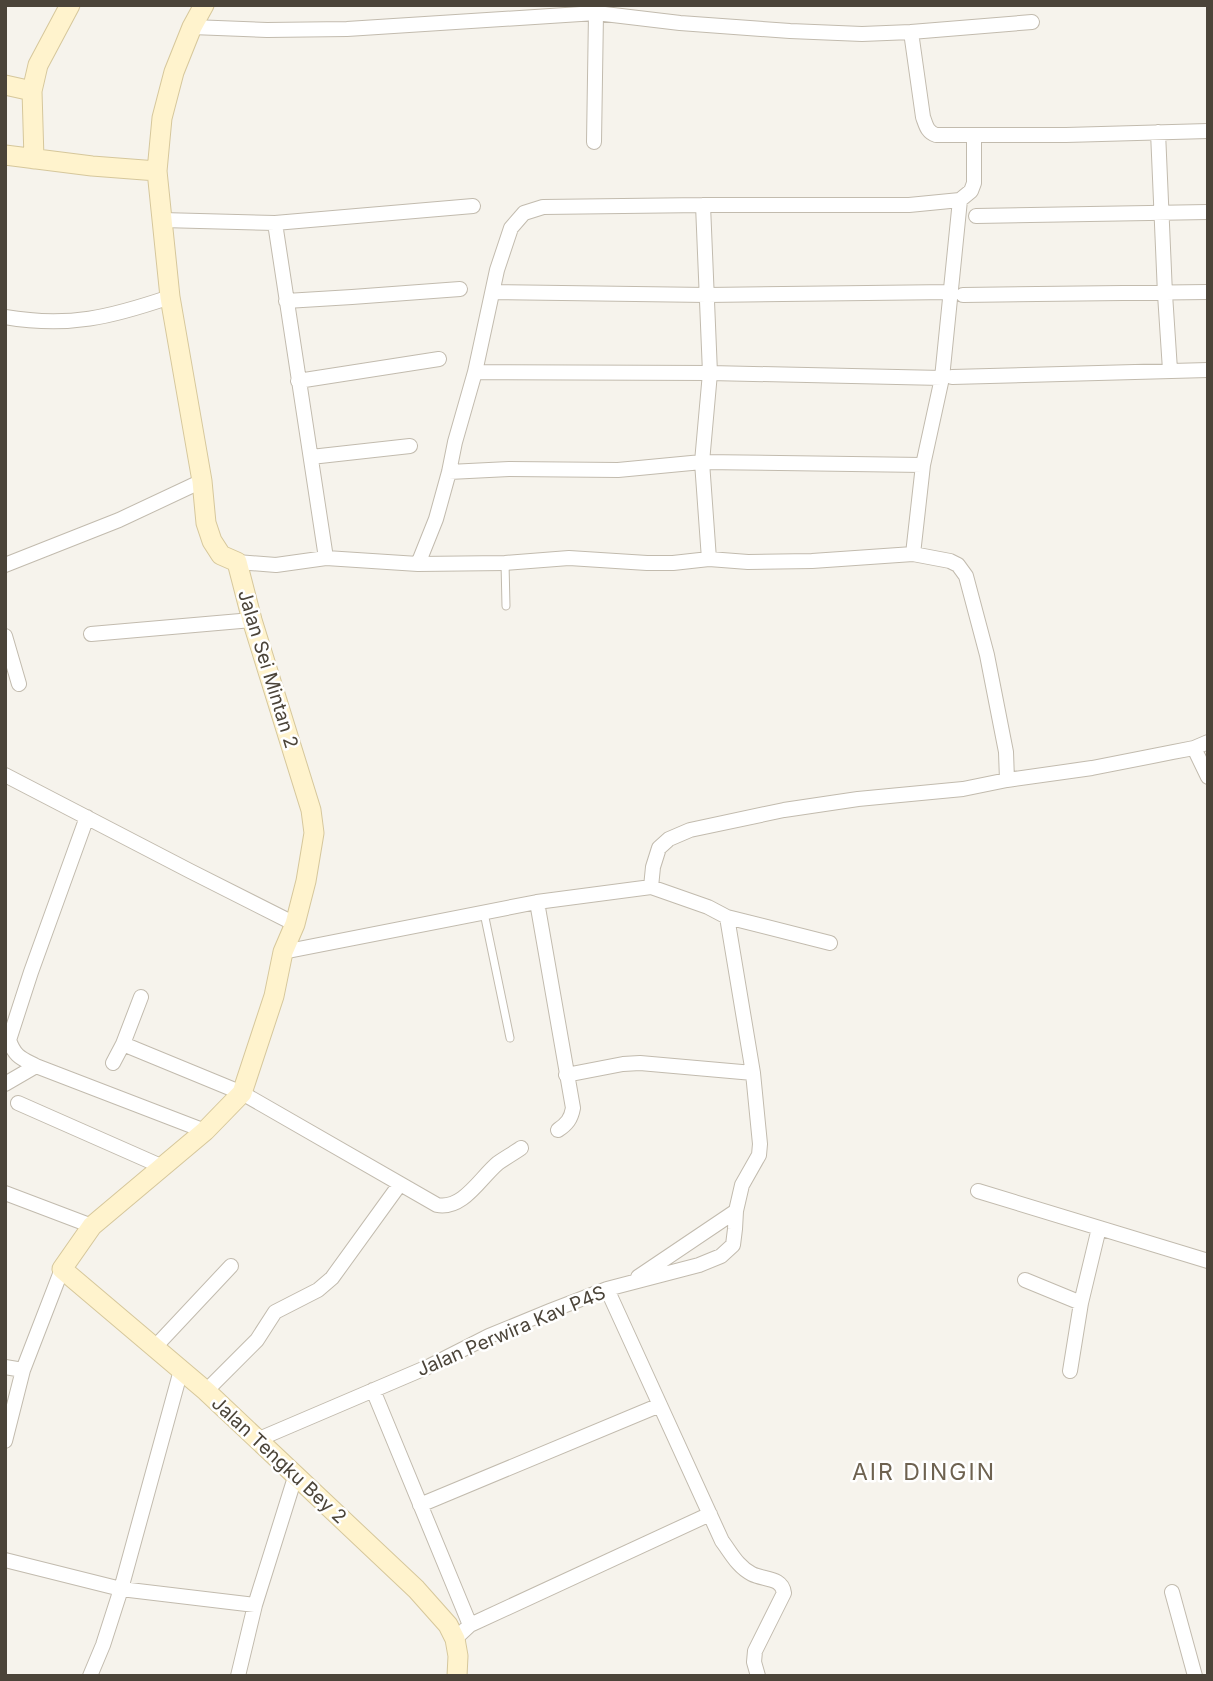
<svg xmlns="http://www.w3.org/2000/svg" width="1213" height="1681" font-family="Inter,sans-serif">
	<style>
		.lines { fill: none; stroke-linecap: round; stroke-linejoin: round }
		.lane-casing { stroke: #c2bbae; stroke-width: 9 }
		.street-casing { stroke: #c2bbae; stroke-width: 16 }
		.secondary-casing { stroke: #d6c79b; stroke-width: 21 }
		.lane { stroke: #fff; stroke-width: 7 }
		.street { stroke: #fff; stroke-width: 14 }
		.secondary { stroke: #fff3cd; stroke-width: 19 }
		.labels { text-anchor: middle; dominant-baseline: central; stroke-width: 5; stroke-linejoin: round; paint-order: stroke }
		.street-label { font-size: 19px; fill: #4b4439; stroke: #fff }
		.quarter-label { font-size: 23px; letter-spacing: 2px; fill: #6e6250; stroke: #fff }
	</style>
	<rect width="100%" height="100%" fill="#f6f3ec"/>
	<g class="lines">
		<!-- lane casing -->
		<g class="lane-casing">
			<path id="lane" d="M505,563L506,606
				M484,913L510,1038"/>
		</g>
		<!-- street casing -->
		<g class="street-casing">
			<path id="street" d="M192,27L267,30L347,29L596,13L680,23L790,31L862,34L911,32L923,117C926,125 927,132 936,135H1066L1208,131
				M911,32L1032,22
				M1158,132L1165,294L1170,370
				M974,135V183L971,191L960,200L942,378L923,465L913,554L950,561L958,565L966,576L987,655L1006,752L1007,780
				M594,142L596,13
				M703,205L710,373L702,462L709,559
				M976,216L1208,212
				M162,220L275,223L473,206
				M275,223L326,558
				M493,292L707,295L951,292
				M963,295L1208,292
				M286,301L352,297L460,289
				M5,317C69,328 111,317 170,297
				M475,372L710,373L942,378
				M952,377L1208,370
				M298,381L439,359
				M311,457L410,446
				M449,472L509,469L618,470L702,462L923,465
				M237,562L276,565L326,558L418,564L436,519L449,472L455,442L475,372L497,270L511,228L524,213L543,207L703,205H909L960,200
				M418,564L505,563L569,558L647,563H673L709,559L748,562L812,561L913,554
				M5,565L119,520L202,481
				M91,634L252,620
				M5,636L19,684
				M1194,748L1208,777
				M5,775L190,871L295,924
				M651,887L653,867L659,848L669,839L690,830L784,810L858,799L963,789L1007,780L1092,768L1173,752L1194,748L1208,742
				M537,902L573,1108C571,1119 567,1124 558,1130
				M283,952L537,902L651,887L708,907L727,917L830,943
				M123,1044L242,1093L437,1205C463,1210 480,1178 498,1163C505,1158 514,1153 521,1148
				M113,1063L123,1044L141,997
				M36,1066L205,1131
				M566,1075L623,1064L640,1063L753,1073
				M5,1084L36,1066C21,1058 15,1057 9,1040L31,972L87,817
				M18,1103L163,1167
				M978,1191L1208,1261
				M5,1193L92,1226
				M638,1277L736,1211
				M1025,1280L1081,1303
				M607,1289L722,1541C731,1553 738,1567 752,1574C764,1580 782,1577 784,1593L755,1651L754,1662L758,1676
				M155,1347L231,1266
				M5,1367L23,1370
				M1070,1371L1081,1303L1099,1228
				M373,1390L470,1625L455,1639
				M206,1391L257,1340L275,1312L318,1290L332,1278L400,1184
				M259,1439L430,1366L489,1336L550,1311L607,1289L699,1265L721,1256L733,1245L735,1229L736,1211L742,1185L759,1155L760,1144L753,1073L727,917
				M5,1441L23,1370L62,1269
				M420,1505L660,1405
				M5,1560L121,1589L255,1605
				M1172,1592L1195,1676
				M470,1625L710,1514
				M90,1676L103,1645L121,1589L181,1370
				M238,1676L255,1605L296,1474"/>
		</g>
		<!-- secondary casing -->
		<g class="secondary-casing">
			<path id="secondary" d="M204,5L192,27L174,72L162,118L157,171L170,297L202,481L206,523L212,541L221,555L237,562L252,620L311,810L314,833L306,881L295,924L283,952L274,996L242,1093L205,1131L92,1226L62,1269L206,1391L416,1589L448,1625L455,1639L458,1656L457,1676
				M5,85L32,91
				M5,155L92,166L157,171
				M34,159L32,91L38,65L70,5"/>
		</g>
		<!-- lane -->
		<use href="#lane" class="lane"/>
		<!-- street -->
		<use href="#street" class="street"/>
		<!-- secondary -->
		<use href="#secondary" class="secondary"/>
	</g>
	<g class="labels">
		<!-- street labels -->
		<g class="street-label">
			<text transform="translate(268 669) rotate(73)">Jalan Sei Mintan 2</text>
			<text transform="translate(511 1331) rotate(-23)">Jalan Perwira Kav P4S</text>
			<text transform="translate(279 1460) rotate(43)">Jalan Tengku Bey 2</text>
		</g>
		<!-- quarter labels -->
		<g class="quarter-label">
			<text x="924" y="1472">AIR DINGIN</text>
		</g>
	</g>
	<!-- border -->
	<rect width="1213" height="1681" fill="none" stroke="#4b4439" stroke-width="14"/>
</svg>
